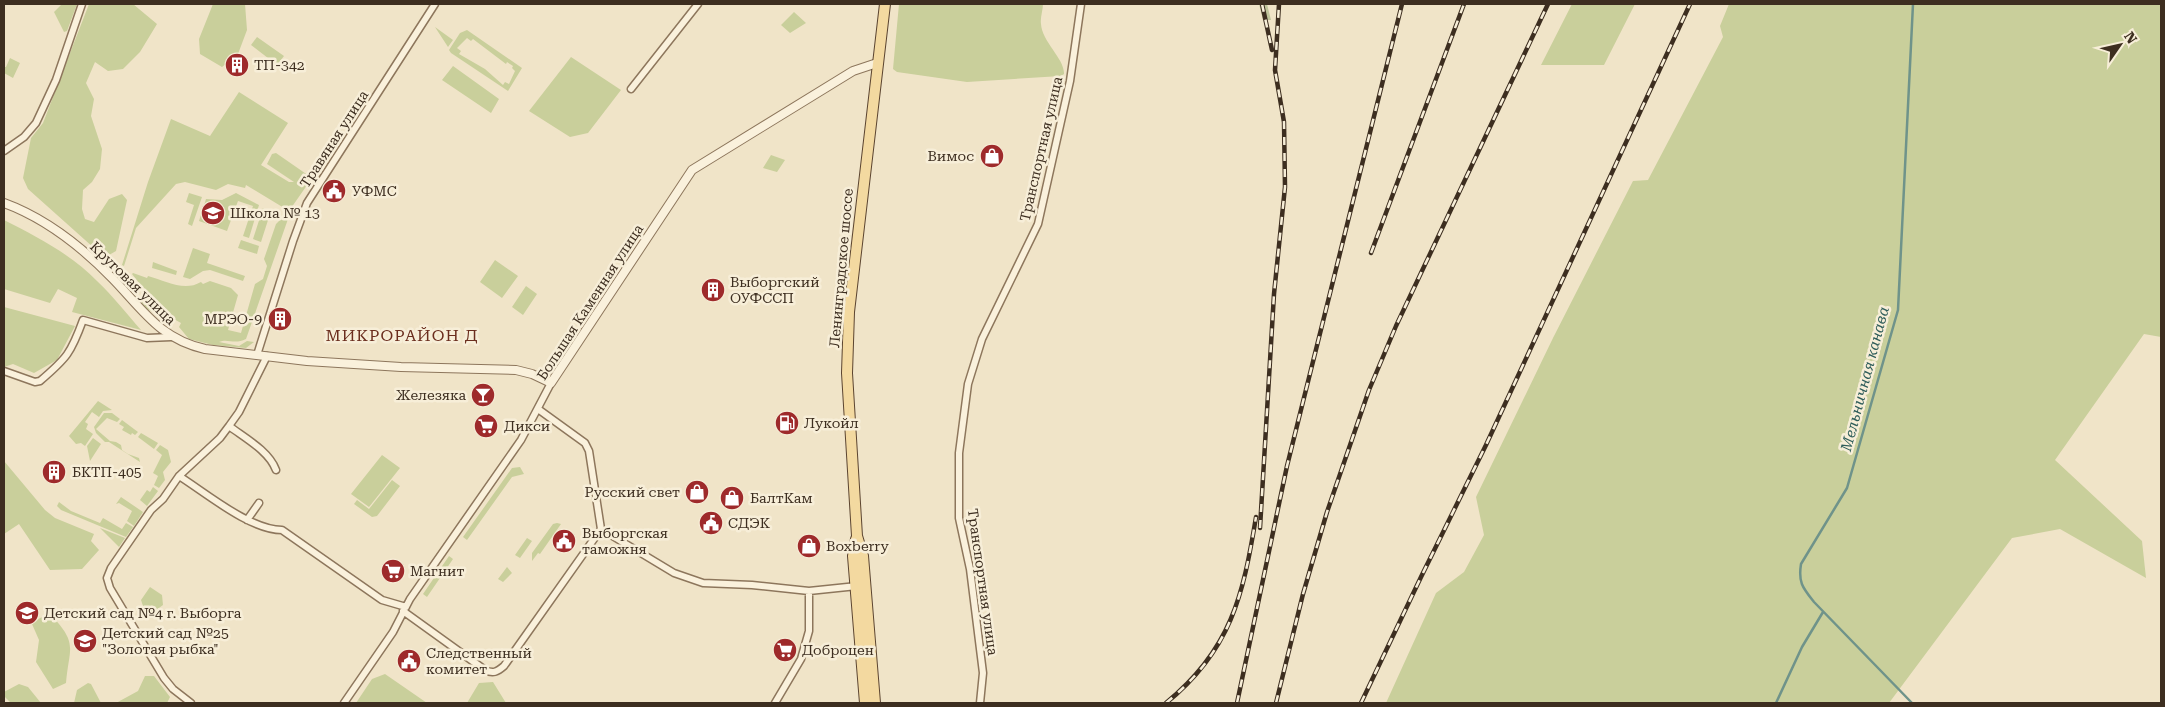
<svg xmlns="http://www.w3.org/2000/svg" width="2165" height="707" font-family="'Roboto Serif',serif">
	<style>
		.green { fill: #c9cf9b; fill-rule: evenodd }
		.cemetery { fill: #bfc49a }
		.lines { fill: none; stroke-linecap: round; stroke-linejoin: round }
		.stream { stroke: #6f938a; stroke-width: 2.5 }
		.minor-casing { stroke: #8d765c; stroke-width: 9 }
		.tertiary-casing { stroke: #8d765c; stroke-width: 10 }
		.primary-casing { stroke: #5b4430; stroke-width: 12 }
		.minor { stroke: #faf1dc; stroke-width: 6 }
		.tertiary { stroke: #faf1dc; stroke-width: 8 }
		.primary { stroke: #f3d9a0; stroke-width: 10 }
		.rail-casing { stroke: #3d2e20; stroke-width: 4.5 }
		.rail { stroke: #f7eed8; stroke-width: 2.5; stroke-dasharray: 8; stroke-linecap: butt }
		.labels { text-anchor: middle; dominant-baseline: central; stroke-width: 5; stroke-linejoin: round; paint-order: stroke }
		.poi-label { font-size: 14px; fill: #3d2e20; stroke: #f7eed8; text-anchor: start }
		.street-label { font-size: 14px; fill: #3d2e20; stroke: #f7eed8 }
		.water-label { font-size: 15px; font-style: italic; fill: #2f5d5a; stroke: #f7eed8 }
		.quarter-label { font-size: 16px; letter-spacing: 1px; fill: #6b2e1e; stroke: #f7eed8 }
	</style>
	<rect width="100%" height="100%" fill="#f0e4c8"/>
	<!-- green -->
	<path class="green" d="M62,4H77L67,31L64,32L54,12Z
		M89,4H133L157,24L140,52L123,69L108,71L95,62L86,83L94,99L91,116L102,149L100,169L92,182L83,190L82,209L85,219L94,222L109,199L122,194L127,200L116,251L109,255L94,248L28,189L23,178L31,138L43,123Z
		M213,4H245L247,30L238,54L222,67L200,54L199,39Z
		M899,4H1043C1043,10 1040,18 1041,24C1042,42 1065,59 1064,74L1061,76L967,82L897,72L893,69Z
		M1572,4H1635L1604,65H1541Z
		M1729,4H2161V337L2144,334L2055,460L2142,541L2146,578L2060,529L2012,538L1889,703H1386L1436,593L1464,572L1484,535L1476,497L1553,338L1633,181L1648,180L1723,37L1720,26Z
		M794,12L806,23L790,33L781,25Z
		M435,27L453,40L448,47Z
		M467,30L522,68L508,91L451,53L449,50L460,33ZM467,38L471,41L473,39L506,64L507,62L513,66L512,68L515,71L509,84L505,82L503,85L485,69L459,54L461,51L457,48Z
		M257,37L284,56L277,65L251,45Z
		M571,57L621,90L588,133L570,137L529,111Z
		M10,58L20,63L13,78L4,73V67H6Z
		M453,66L499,99L491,113L442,80Z
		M239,92L288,123L261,165L289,182H294L267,164L272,154L276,153L312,178L289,211L246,185L245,188L228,184L216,190L185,182L176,184L136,228L124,266L122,265L148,182L171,119L210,136Z
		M771,155L785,160L777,172L763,168Z
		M189,193L202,197L192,226L188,224L194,205L186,202Z
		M236,193L259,205L249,238L243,236L253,206L238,201L227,231L199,221L206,199L222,200Z
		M263,208L269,217L261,242L253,239Z
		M281,219H288L246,339C234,345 228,338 219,342L239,346L247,341L254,342L246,348L213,345L189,339L179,327L181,323L163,313L132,274L133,273L147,278L148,276C166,281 184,292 201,282L203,284L210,281L231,288L238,295L228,330L241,333L255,284L263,279L267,266L264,259L276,224Z
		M4,220C36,236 72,255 97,281C113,296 127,314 141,330L72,312L77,298L58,289L50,303L4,289Z
		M241,240L259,246L257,254L238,248Z
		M193,248L210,254L207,263L245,276L243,281L210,270L203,271L190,279L183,277Z
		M495,260L518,276L502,298L480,282Z
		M153,262L177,271L176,275L152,268Z
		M526,286L537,294L523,315L512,307Z
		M145,295L162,316V317L147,309L140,301Z
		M4,307L75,326L57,360L34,373L13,364L4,367Z
		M98,401L112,410L103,411L99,417L92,412L85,422L88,424L86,429L93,434L85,446L81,443L76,444L69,436Z
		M104,413H112L120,419L117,422L107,418L96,429L110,441L116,442L121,445L122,450L128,454L139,458L140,462L109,442H105L96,433L94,427Z
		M122,420L138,432L135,435L132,433L131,435L122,430L124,427L119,424Z
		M141,433L158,443L154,449L138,437Z
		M93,438L101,444L90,461L87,446Z
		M160,445L168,450L171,462L163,472L165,480L159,488L154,485L158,476L153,473L162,455L156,450Z
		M382,455L400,468L369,507L351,494Z
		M4,461L45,510L55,518L94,534L91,541L99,550L82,569L50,570L19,524L4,534Z
		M520,467L524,474L512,477L467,540L463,537L512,468Z
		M392,480L400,486L377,516L372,517L354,504L357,500L369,509Z
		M153,487L158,491L147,506L140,500L147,490L150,492Z
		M121,497L143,512L134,526L127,521L132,511L119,503L116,504Z
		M59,502L71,511L100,523L103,518L122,529L126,523L133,527L126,537L61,510L57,506Z
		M557,523L561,524L540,554L538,553L532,561V553L553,524Z
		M100,528L125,538L119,547Z
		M527,538L532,541L520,558L515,555Z
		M449,556L453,559L427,597L423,594Z
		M507,567L512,573L503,582L498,579Z
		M150,587L162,595L163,605L152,613L143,606L141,600Z
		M50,614C79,644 69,647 66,683L53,689L36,662L39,640L32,624L40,618Z
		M385,674L427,703H356L372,679Z
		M145,676H154L170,697L167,703H116L138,691Z
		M493,682L506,703H467L479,683Z
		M88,683L91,684L101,703H74L77,690Z
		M19,684L28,687L41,703H11L4,696V692Z"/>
	<!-- cemetery -->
	<path class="cemetery" d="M1259,4H1267L1271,20H1263Z"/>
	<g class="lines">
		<!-- stream -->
		<path class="stream" d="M1776,703L1802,647L1823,612
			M1912,703L1814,602C1803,588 1798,583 1801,564L1847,488L1898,310L1913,4"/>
		<!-- minor casing -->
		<g class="minor-casing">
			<path id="minor" d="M631,89L698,4
				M4,151L24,137L36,123L56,80L82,4
				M257,355L293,241L307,203L435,4
				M4,371L35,382L40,381C67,358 71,353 83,320L147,338L171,337
				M538,409L585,443L589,451L601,529L674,573L703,583L752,585L809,591L857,586
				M229,426C245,438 269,451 276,470
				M179,476C206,493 250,530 282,530L382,600L406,607
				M247,520L259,503
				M403,611L485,670C493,674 497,672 504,666L601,529
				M191,703L173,689L164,678L110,588L107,578L111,568L151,510L163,499L179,476L220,438L229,426L239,412L267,356
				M344,703L393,632L410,599L521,440L551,383
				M775,703L801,659L809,631V591
				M980,703L983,673L970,569L959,518V453L968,384L982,339L1038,224L1070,81L1081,4"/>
		</g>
		<!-- tertiary casing -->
		<g class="tertiary-casing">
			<path id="tertiary" d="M4,203C45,218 83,248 113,279C143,310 160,339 205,349L307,361L401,367L516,370L532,374L551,383L692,170L853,71L877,63"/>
		</g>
		<!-- primary casing -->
		<g class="primary-casing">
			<path id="primary" d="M856,539L853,556L865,703
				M875,703L863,556L857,536L847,373L849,312L885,4"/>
		</g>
		<!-- minor -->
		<use href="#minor" class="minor"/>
		<!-- tertiary -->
		<use href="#tertiary" class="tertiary"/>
		<!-- primary -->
		<use href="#primary" class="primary"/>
		<!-- rail casing -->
		<g class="rail-casing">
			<path id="rail" d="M1262,4L1272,50
				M1371,253L1464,4
				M1260,528L1274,294L1285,187L1284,122L1275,70L1279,4
				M1166,703C1231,650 1243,596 1256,517
				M1237,703L1287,466L1402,4
				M1276,703L1303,594L1327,512L1369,390L1396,326L1548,4
				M1361,703L1421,577L1486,445L1690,4"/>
		</g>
		<!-- rail -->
		<use href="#rail" class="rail"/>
	</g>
	<!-- icons -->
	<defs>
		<g id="building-disc" transform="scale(1.25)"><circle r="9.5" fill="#9e2a2b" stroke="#f7eed8"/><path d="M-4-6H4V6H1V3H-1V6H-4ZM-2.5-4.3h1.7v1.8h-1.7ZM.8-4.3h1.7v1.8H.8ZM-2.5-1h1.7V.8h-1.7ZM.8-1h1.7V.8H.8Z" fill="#fff"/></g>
		<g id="shop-disc" transform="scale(1.25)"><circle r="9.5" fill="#9e2a2b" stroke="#f7eed8"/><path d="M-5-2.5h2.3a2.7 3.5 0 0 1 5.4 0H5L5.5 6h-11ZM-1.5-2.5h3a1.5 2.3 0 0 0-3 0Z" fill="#fff"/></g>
		<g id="civic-disc" transform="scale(1.25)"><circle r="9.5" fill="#9e2a2b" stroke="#f7eed8"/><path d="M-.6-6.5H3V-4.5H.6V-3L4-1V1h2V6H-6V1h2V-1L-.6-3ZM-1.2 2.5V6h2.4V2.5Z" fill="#fff"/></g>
		<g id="school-disc" transform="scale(1.25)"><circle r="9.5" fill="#9e2a2b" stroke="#f7eed8"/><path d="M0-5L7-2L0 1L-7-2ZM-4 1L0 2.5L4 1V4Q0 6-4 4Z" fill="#fff"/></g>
		<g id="bar-disc" transform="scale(1.25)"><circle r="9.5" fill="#9e2a2b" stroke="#f7eed8"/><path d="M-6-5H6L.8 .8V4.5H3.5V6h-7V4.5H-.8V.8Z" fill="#fff"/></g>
		<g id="fuel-disc" transform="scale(1.25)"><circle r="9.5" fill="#9e2a2b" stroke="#f7eed8"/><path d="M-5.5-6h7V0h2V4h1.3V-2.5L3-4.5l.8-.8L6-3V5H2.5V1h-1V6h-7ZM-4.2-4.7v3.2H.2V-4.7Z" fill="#fff"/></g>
		<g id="supermarket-disc" transform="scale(1.25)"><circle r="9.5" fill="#9e2a2b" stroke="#f7eed8"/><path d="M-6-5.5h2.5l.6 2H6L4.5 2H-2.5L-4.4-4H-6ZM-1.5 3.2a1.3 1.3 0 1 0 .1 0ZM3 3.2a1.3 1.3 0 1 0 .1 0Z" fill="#fff"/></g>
	</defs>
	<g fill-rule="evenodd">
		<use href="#building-disc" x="237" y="65"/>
		<use href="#shop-disc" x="992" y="156"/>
		<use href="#civic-disc" x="334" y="191"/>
		<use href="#school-disc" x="213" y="213"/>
		<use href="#building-disc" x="713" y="290"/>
		<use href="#building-disc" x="280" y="319"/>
		<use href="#bar-disc" x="483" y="395"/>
		<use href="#fuel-disc" x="787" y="423"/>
		<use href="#supermarket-disc" x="486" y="426"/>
		<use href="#building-disc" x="54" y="472"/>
		<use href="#shop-disc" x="697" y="492"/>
		<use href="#shop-disc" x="732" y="498"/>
		<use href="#civic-disc" x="711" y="523"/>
		<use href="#civic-disc" x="564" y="541"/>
		<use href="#shop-disc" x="809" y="546"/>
		<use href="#supermarket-disc" x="393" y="571"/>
		<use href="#school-disc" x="27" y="613"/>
		<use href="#school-disc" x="85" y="641"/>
		<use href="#supermarket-disc" x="785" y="650"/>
		<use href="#civic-disc" x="409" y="661"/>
	</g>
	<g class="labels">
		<!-- poi labels -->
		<g class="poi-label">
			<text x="254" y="65">ТП-342</text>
			<text x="974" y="156" text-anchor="end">Вимос</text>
			<text x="352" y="191">УФМС</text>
			<text x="230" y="213">Школа № 13</text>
			<text x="730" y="282">Выборгский<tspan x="730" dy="16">ОУФССП</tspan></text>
			<text x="262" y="319" text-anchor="end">МРЭО-9</text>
			<text x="466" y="395" text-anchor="end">Железяка</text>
			<text x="804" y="423">Лукойл</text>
			<text x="504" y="426">Дикси</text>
			<text x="72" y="472">БКТП-405</text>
			<text x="680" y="492" text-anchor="end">Русский свет</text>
			<text x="750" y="498">БалтКам</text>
			<text x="728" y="523">СДЭК</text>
			<text x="582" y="533">Выборгская<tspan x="582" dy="16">таможня</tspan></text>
			<text x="826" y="546">Boxberry</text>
			<text x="410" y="571">Магнит</text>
			<text x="44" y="613">Детский сад №4 г. Выборга</text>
			<text x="102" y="633">Детский сад №25<tspan x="102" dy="16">"Золотая рыбка"</tspan></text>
			<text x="802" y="650">Доброцен</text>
			<text x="426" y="653">Следственный<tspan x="426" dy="16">комитет</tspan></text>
		</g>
		<!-- street labels -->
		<g class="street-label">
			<text transform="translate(334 139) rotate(-57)">Травяная улица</text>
			<text transform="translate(1041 149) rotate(-77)">Транспортная улица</text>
			<text transform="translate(841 268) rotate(-85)">Ленинградское шоссе</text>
			<text transform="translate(133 283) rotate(44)">Круговая улица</text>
			<text transform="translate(590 302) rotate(-57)">Большая Каменная улица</text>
			<text transform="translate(983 582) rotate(82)">Транспортная улица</text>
		</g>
		<!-- water labels -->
		<g class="water-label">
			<text transform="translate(1865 379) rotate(-75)">Мельничная канава</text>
		</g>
		<!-- quarter labels -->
		<g class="quarter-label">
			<text x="402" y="335">МИКРОРАЙОН Д</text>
		</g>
	</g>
	<!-- border -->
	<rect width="2165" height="707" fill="none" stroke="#3d2e20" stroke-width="10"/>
	<!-- north arrow -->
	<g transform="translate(2120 45) rotate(56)" stroke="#f7eed8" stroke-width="4" paint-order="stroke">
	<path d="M0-4L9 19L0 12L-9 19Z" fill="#3d2e20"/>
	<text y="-8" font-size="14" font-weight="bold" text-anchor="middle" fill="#3d2e20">N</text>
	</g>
</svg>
